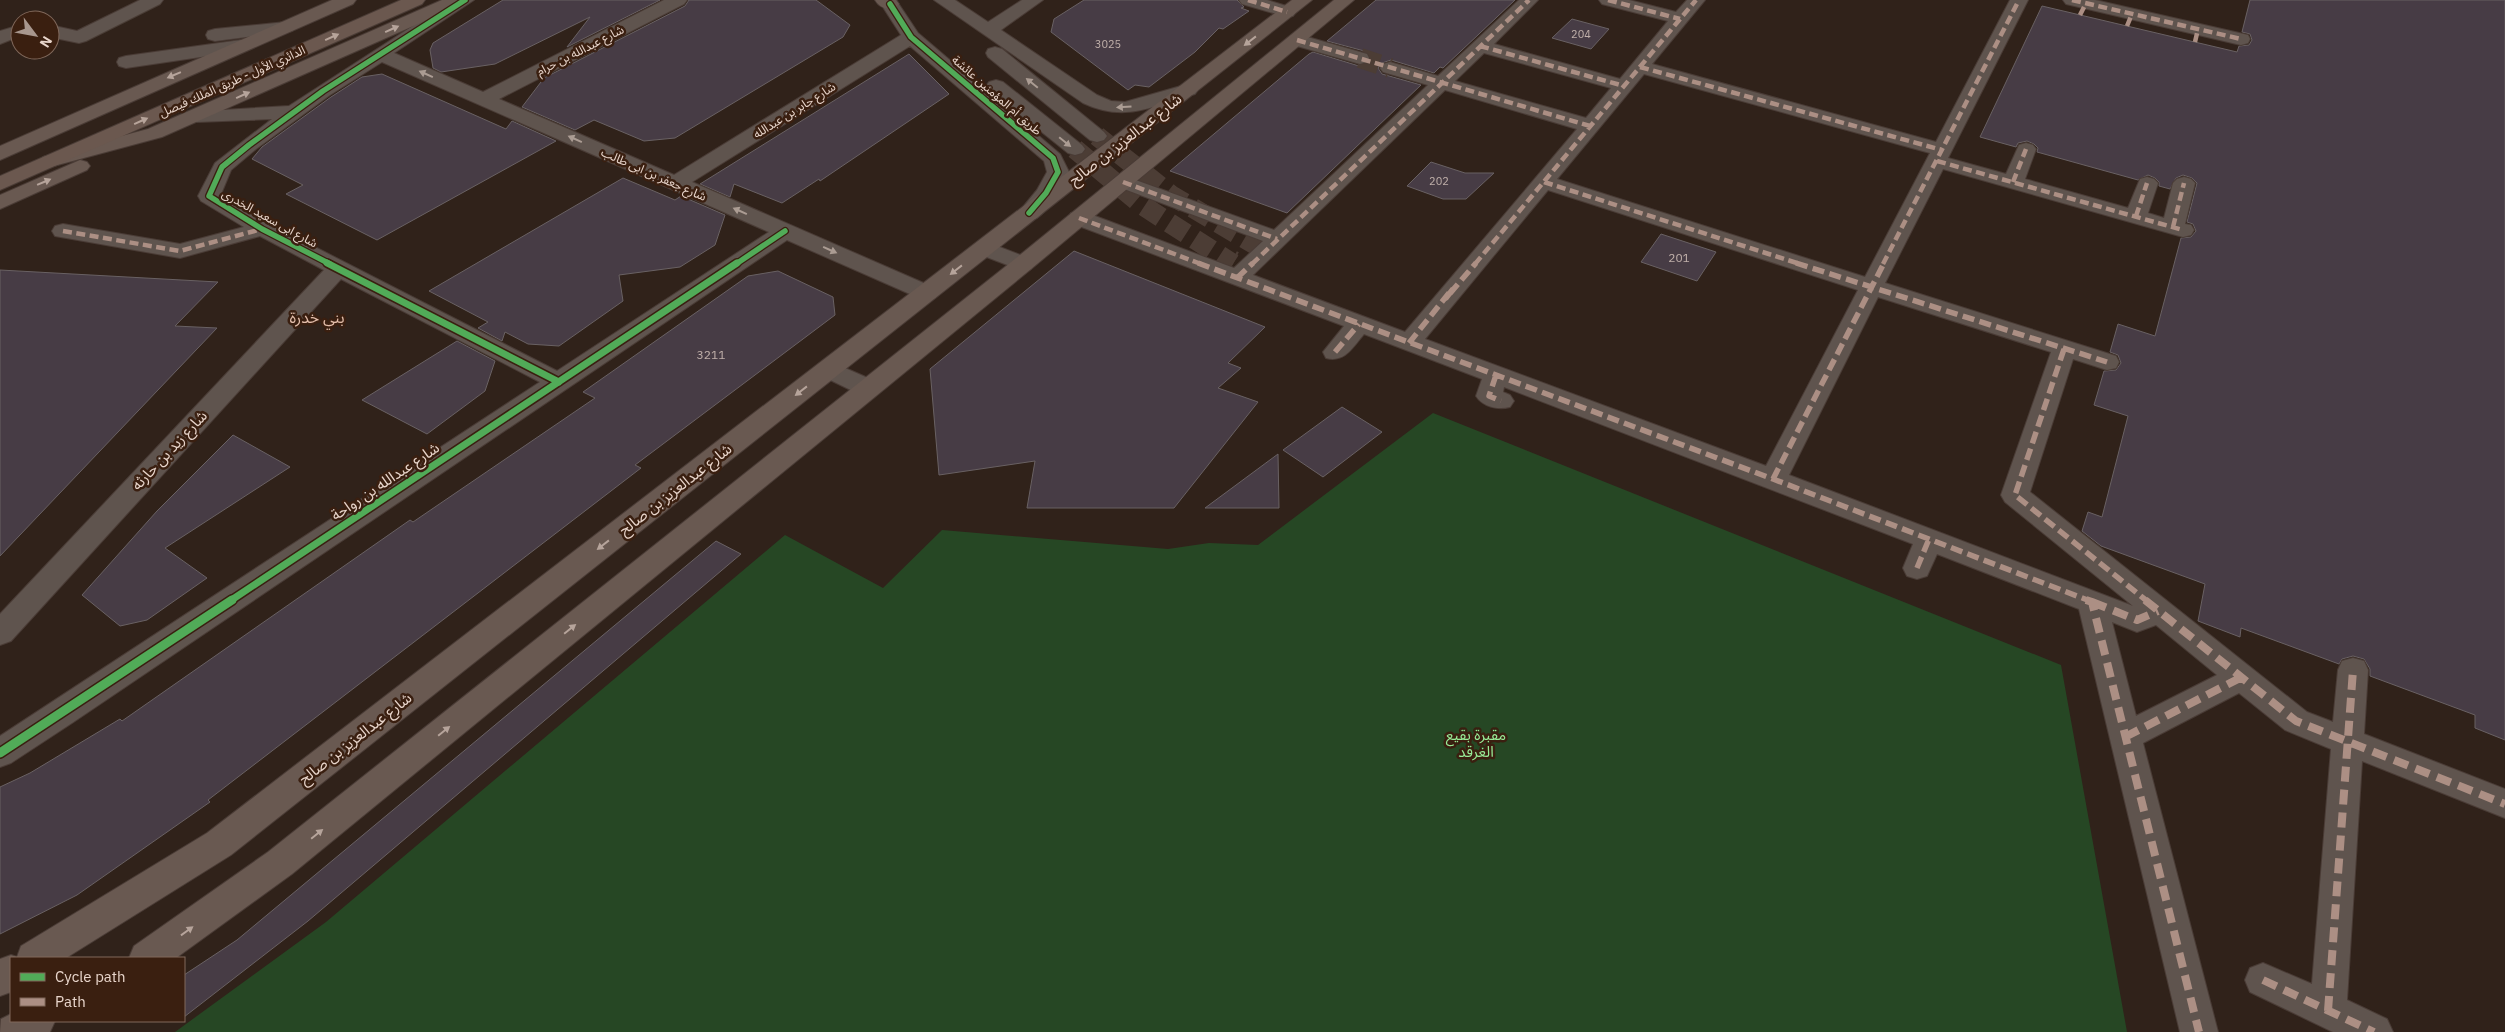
<svg xmlns="http://www.w3.org/2000/svg" width="2505" height="1032" font-family="'IBM Plex Sans','Noto Sans Arabic',sans-serif">
	<style>
		.green { fill: #264724 }
		.building { fill: #473c45; stroke: #696163 }
		.lines { fill: none; stroke-linecap: round; stroke-linejoin: round }
		.minor-tunnel-far1 { stroke: #4c3d35; stroke-width: 20; stroke-dasharray: 20 10; stroke-linecap: butt }
		.minor-tunnel { stroke: #4c3d35; stroke-width: 26; stroke-dasharray: 26 13; stroke-linecap: butt }
		.minor-casing { stroke: #4a3c36; stroke-width: 2 }
		.major-casing { stroke: #4a3c36; stroke-width: 2 }
		.highway-casing { stroke: #4a3c36; stroke-width: 2 }
		.minor { fill: #5f544e; fill-rule: evenodd }
		.major { fill: #695951; fill-rule: evenodd }
		.highway { fill: #6b584f; fill-rule: evenodd }
		.quiet-far2 { stroke: #ac8f84; stroke-width: 4.5; stroke-dasharray: 9 4.5; stroke-linecap: butt }
		.quiet-far1 { stroke: #ac8f84; stroke-width: 5.5; stroke-dasharray: 12 5.5; stroke-linecap: butt }
		.quiet { stroke: #ac8f84; stroke-width: 8; stroke-dasharray: 15 8; stroke-linecap: butt }
		.cycleway-far2-casing { stroke: #3a1f10; stroke-width: 8 }
		.cycleway-far1-casing { stroke: #3a1f10; stroke-width: 10 }
		.cycleway-casing { stroke: #3a1f10; stroke-width: 12 }
		.cycleway-far2 { stroke: #51ab58; stroke-width: 5.5 }
		.cycleway-far1 { stroke: #51ab58; stroke-width: 7 }
		.cycleway { stroke: #51ab58; stroke-width: 9 }
		.oneway { fill: #b6a49b }
		.oneway2 { fill: #b7a49a }
		.oneway3 { fill: #ab9c93 }
		.labels { text-anchor: middle; dominant-baseline: central; stroke-width: 5; stroke-linejoin: round; paint-order: stroke }
		.far-number-label { font-size: 11px; fill: #c0b0aa }
		.far-street-label { font-size: 12px; fill: #e9d6cc; stroke: #3a1f10 }
		.number-label { font-size: 12px; fill: #c0b0aa }
		.street-label { font-size: 15px; fill: #e9d6cc; stroke: #3a1f10 }
		.park-label { font-size: 15px; fill: #98ec97; stroke: #3a1f10 }
		.neighbourhood-label { font-size: 16px; fill: #e2bdaa; stroke: #3a1f10 }
	</style>
	<rect width="100%" height="100%" fill="#30221a"/>
	<!-- green -->
	<path class="green" d="M1433,413L2061,665L2127,1032H175L326,922L785,535L883,588L942,530L1168,549L1209,543L1258,545Z"/>
	<!-- building -->
	<path class="building" d="M503,0H660L567,47L590,17L495,64L441,72L433,68L430,50L433,43Z
		M689,0H816L850,25L843,37L675,138L644,141L594,120L575,130L522,107L544,78L685,6Z
		M1084,0H1237L1244,7L1241,8L1249,11L1223,29L1219,28L1195,52L1149,87L1135,85L1128,90L1051,32L1054,19Z
		M1376,0H1515L1443,68L1440,67L1434,73L1391,60L1382,63L1378,68L1382,74L1421,85L1287,213L1170,171L1309,54L1313,52L1359,66L1369,63L1371,57L1368,52L1327,41Z
		M2250,0H2505V740L2475,728V715L2370,676V669L2364,659L2353,656L2342,659L2339,664L2241,628L2240,637L2198,621L2205,584L2101,546L2082,531L2088,512L2102,517L2128,416L2094,405L2104,371L2116,370L2121,363L2118,355L2110,352L2118,324L2155,336L2181,238L2191,237L2196,231L2193,224L2187,222L2197,183L2192,178L2183,175L2176,178L2170,189L2159,186V182L2155,178L2148,175L2138,180L2037,152L2038,148L2034,144L2027,141L2018,143L2016,147L1980,137L2042,6L2237,52L2239,46L2249,45L2252,40L2250,34L2242,32Z
		M1572,19L1609,29L1591,49L1552,38Z
		M909,54L949,94L820,181L819,179L782,203L734,184L730,197L700,184Z
		M382,74L506,129L512,121L556,141L377,240L286,194L303,185L252,159L262,147L331,97L362,77Z
		M1431,162L1465,173H1494L1466,199H1443L1407,186Z
		M623,178L675,200L681,196L725,215L715,245L680,267L619,275L623,301L559,346L528,344L505,332L502,341L478,328L488,322L429,291Z
		M1661,234L1716,252L1697,281L1641,262Z
		M1074,251L1265,327L1228,363L1241,368L1218,388L1258,402L1174,508H1027L1035,461L939,475L930,369Z
		M0,270L218,282L175,326L217,328L0,556Z
		M778,271L833,297L835,315L635,465L641,468L208,800L210,802L77,895L0,934V787L30,773L120,719L122,721L410,520L413,522L595,398L583,392L748,276Z
		M457,341L495,361L485,391L427,434L362,400Z
		M1342,407L1382,432L1323,477L1283,450Z
		M233,435L290,467L165,548L207,578L147,620L120,626L82,595L157,511Z
		M1278,454L1279,508H1205Z
		M716,541L741,554L308,921L184,1017V975L237,940Z"/>
	<g class="lines">
		<!-- minor-tunnel-far1 -->
		<path class="minor-tunnel-far1" d="M1360,58L1390,68
			M1097,136L1171,195L1259,247
			M1075,149L1142,205L1233,264"/>
		<!-- minor-tunnel -->
		<path class="minor-tunnel" d="M1231,263L1233,264"/>
		<!-- minor casing -->
		<g class="minor-casing">
			<path id="minor" d="M140,0H163L160,4L86,41L79,43L50,37V25L77,31Z
				M453,0H474L394,53L483,92L664,0H687L684,4L499,99L674,175L901,35L881,4L885,0H896L918,33L1060,154L1069,172C1061,185 1049,210 1037,218C1032,221 1026,219 1021,218L1018,213L1037,190L1047,172L1044,161L910,46L692,182L935,288L939,293L935,298L927,300L919,298L787,240L72,723L11,763L0,767V736L540,382L341,279L11,641L0,645V614L324,270L260,236L180,258L55,236L52,231L55,226L63,224L180,244L244,227L201,201L198,196L215,163L272,119L197,122L190,120L187,116L190,112L289,106ZM382,62L769,232L557,371L270,224L221,194L231,170L256,149L330,95Z
				M934,0H955L988,22L1022,0H1043L1001,30L1097,95L1111,101L1125,102L1188,84L1195,86L1198,90L1195,94C1153,106 1125,123 1083,103Z
				M1239,0H1267L1293,8L1296,12L1293,16L1287,17L1242,4Z
				M1519,0H1538L1494,44L1620,79L1668,21L1602,4L1599,0H1629L1676,12L1687,0H1705L1652,64L1936,142L2010,0H2028L1948,158L2006,174L2019,145L2026,143L2033,145L2036,149L2025,179L2128,208L2140,179L2147,177L2154,179L2158,183L2148,213L2164,218L2173,183L2177,179L2184,177L2191,179L2195,183L2185,224L2191,225L2194,230L2191,235L2183,237L1943,169L1885,283L2116,356L2119,362L2116,368L2107,370L2073,359L2030,492L2307,712L2333,722L2338,670L2342,661L2353,658L2364,661L2368,670L2364,734L2505,789V818L2362,761L2347,1000L2387,1019L2393,1032H2333L2250,992L2245,980L2250,968L2263,963L2312,984L2331,749L2285,730L2239,693L2143,743L2218,1032H2180L2079,609L1937,554L1927,576L1917,579L1907,576L1903,568L1913,544L1504,387L1503,392L1510,395L1514,401L1510,407C1498,410 1483,407 1476,396L1482,379L1364,334C1353,347 1345,363 1326,358L1323,352L1344,326L1071,223L1068,218L1071,213L1079,211L1087,213L1234,268L1263,241L1116,186L1112,182L1116,178L1123,176L1130,178L1274,230L1428,85L1383,72L1380,68L1383,64L1390,62L1438,76ZM1484,53L1611,88L1586,118L1455,81ZM1644,74L1930,153L1865,277L1557,179ZM1445,90L1577,129L1405,332L1253,275ZM1548,190L1858,290L1766,466L1425,339ZM1878,297L2051,352L2001,495L2005,502L2133,606L1789,475ZM2112,622L2137,632L2156,625L2217,675L2136,716Z
				M2063,0H2095L2248,35L2250,39L2248,43L2241,45L2066,4Z
				M286,22L292,23L295,27L292,31L215,41L208,39L206,35L208,31L215,29Z
				M20,25V36L0,44V31Z
				M1297,34L1367,54L1369,58L1367,62L1360,64L1290,44L1288,40L1290,36Z
				M241,40L248,42L250,46L248,50L126,68L119,66L117,62L119,58L126,56Z
				M995,47L1002,49L1104,132L1107,136L1104,140L1097,142L1090,140L988,57L986,53L988,49Z
				M996,80L1003,82L1082,145L1085,149L1082,153L1075,155L1068,153L989,90L986,86L989,82Z
				M984,241L1031,259L1034,264L1031,269L1023,271L976,253L973,248L976,243Z
				M829,361L877,382L881,388L877,394L868,396L859,394L820,375L817,369L820,363Z"/>
		</g>
		<!-- major casing -->
		<g class="major-casing">
			<path id="major" d="M332,0H356L353,4L0,160V146Z
				M442,0H466L463,4L162,137L50,167L43,165L40,161L43,157L148,129Z
				M875,0H896L899,4L896,8C887,10 880,8 875,0Z
				M1292,0H1312L231,855L66,958H11V992L0,996V959L11,955L17,957L21,946L207,833Z
				M1334,0H1354L1031,269L292,874L176,958H129L134,946L268,852L1015,259Z
				M80,160L87,162L90,166L87,170L0,209V195Z
				M11,1014V1021H55L50,1032H0L1,1019Z"/>
		</g>
		<!-- highway casing -->
		<g class="highway-casing">
			<path id="highway" d="M401,0H425L422,4L0,190V176Z"/>
		</g>
		<!-- minor -->
		<use href="#minor" class="minor"/>
		<!-- major -->
		<use href="#major" class="major"/>
		<!-- highway -->
		<use href="#highway" class="highway"/>
		<!-- quiet-far2 -->
		<path class="quiet-far2" d="M1248,0L1287,12
			M1608,0L1680,19
			M2072,0L2241,39
			M2080,15L2086,3
			M2127,26L2132,14
			M1297,40L1590,126
			M2195,42L2198,29
			M1480,46L1624,86
			M1640,67L1942,150
			M1937,161L2183,230
			M1123,182L1277,239
			M1544,182L1800,264
			M2013,182L2026,149
			M2136,216L2147,183
			M1079,218L1201,264
			M2173,227L2184,183
			M63,231L180,251L262,229
			M1252,264L1529,0
			M1475,264L1696,0
			M1883,264L2019,0"/>
		<!-- quiet-far1 -->
		<path class="quiet-far1" d="M1198,263L1773,479L2090,601
			M1796,263L2107,362
			M1237,278L1253,263
			M1453,289L1446,298L1476,263
			M1409,343L1449,293
			M2064,349L2015,495L2147,601
			M1335,352L1359,324
			M1496,375L1489,396L1501,401
			M1773,479L1884,263
			M1917,568L1929,539"/>
		<!-- quiet -->
		<path class="quiet" d="M2086,600L2092,602L2199,1032
			M2145,600L2296,721L2505,804
			M2092,602L2137,620L2158,611
			M2125,737L2242,677
			M2263,980L2374,1032
			M2328,1011L2353,670"/>
		<!-- cycleway-far2 casing -->
		<g class="cycleway-far2-casing">
			<path id="cycleway-far2" d="M890,4L911,37L1053,158L1058,172L1046,193L1029,213
				M330,264L262,229L209,196L222,167L249,145L323,91L465,0
				M736,264L785,231"/>
		</g>
		<!-- cycleway-far1 casing -->
		<g class="cycleway-far1-casing">
			<path id="cycleway-far1" d="M327,263L559,382
				M230,601L737,263"/>
		</g>
		<!-- cycleway casing -->
		<g class="cycleway-casing">
			<path id="cycleway" d="M0,753L232,600"/>
		</g>
		<!-- cycleway-far2 -->
		<use href="#cycleway-far2" class="cycleway-far2"/>
		<!-- cycleway-far1 -->
		<use href="#cycleway-far1" class="cycleway-far1"/>
		<!-- cycleway -->
		<use href="#cycleway" class="cycleway"/>
	</g>
	<!-- one-way arrows -->
	<defs><path id="oneway-solid" d="M-6-.8H1V-3.2L6.5 0L1 3.2V.8H-6Z" transform="scale(1.25)"/></defs>
	<g class="oneway">
		<use href="#oneway-solid" transform="translate(392 29) rotate(-24)"/>
		<use href="#oneway-solid" transform="translate(1250 41) rotate(142)"/>
		<use href="#oneway-solid" transform="translate(174 75) rotate(157)"/>
		<use href="#oneway-solid" transform="translate(243 95) rotate(-24)"/>
		<use href="#oneway-solid" transform="translate(44 182) rotate(-23)"/>
		<use href="#oneway-solid" transform="translate(956 270) rotate(142)"/>
		<use href="#oneway-solid" transform="translate(801 391) rotate(142)"/>
		<use href="#oneway-solid" transform="translate(603 545) rotate(142)"/>
		<use href="#oneway-solid" transform="translate(570 629) rotate(-39)"/>
		<use href="#oneway-solid" transform="translate(444 731) rotate(-39)"/>
		<use href="#oneway-solid" transform="translate(317 834) rotate(-39)"/>
		<use href="#oneway-solid" transform="translate(187 931) rotate(-36)"/>
	</g>
	<g class="oneway2">
		<use href="#oneway-solid" transform="translate(332 37) rotate(-24)"/>
		<use href="#oneway-solid" transform="translate(141 121) rotate(-24)"/>
	</g>
	<g class="oneway3">
		<use href="#oneway-solid" transform="translate(426 74) rotate(-156)"/>
		<use href="#oneway-solid" transform="translate(1032 83) rotate(-141)"/>
		<use href="#oneway-solid" transform="translate(1124 107) rotate(176)"/>
		<use href="#oneway-solid" transform="translate(575 139) rotate(-156)"/>
		<use href="#oneway-solid" transform="translate(1065 142) rotate(39)"/>
		<use href="#oneway-solid" transform="translate(740 211) rotate(-156)"/>
		<use href="#oneway-solid" transform="translate(830 250) rotate(24)"/>
	</g>
	<g class="labels">
		<!-- far-number labels -->
		<g class="far-number-label">
			<text x="1581" y="34">204</text>
			<text x="1108" y="44">3025</text>
			<text x="1439" y="181">202</text>
		</g>
		<!-- far-street labels -->
		<g class="far-street-label">
			<text transform="translate(580 50) rotate(-27)">شارع عبدالله بن حرام</text>
			<text transform="translate(232 81) rotate(-24)">الدائري الأول - طريق الملك فيصل</text>
			<text transform="translate(997 95) rotate(41)">طريق أم المؤمنين عائشة</text>
			<text transform="translate(794 110) rotate(-32)">شارع جابر بن عبدالله</text>
			<text transform="translate(654 174) rotate(24)">شارع جعفر بن ابى طالب</text>
			<text transform="translate(270 218) rotate(29)">شارع ابى سعيد الخدرى</text>
		</g>
		<!-- number labels -->
		<g class="number-label">
			<text x="1679" y="257">201</text>
			<text x="711" y="354">3211</text>
		</g>
		<!-- street labels -->
		<g class="street-label">
			<text transform="translate(1125 139) rotate(-38)">شارع عبدالعزيز بن صالح</text>
			<text transform="translate(169 450) rotate(-47)">شارع زيد بن حارثه</text>
			<text transform="translate(385 481) rotate(-34)">شارع عبدالله بن رواحة</text>
			<text transform="translate(675 489) rotate(-38)">شارع عبدالعزيز بن صالح</text>
			<text transform="translate(355 738) rotate(-38)">شارع عبدالعزيز بن صالح</text>
		</g>
		<!-- park labels -->
		<g class="park-label">
			<text x="1476" y="734">مقبرة بقيع<tspan x="1476" dy="17">الغرقد</tspan></text>
		</g>
		<!-- neighbourhood labels -->
		<g class="neighbourhood-label">
			<text x="317" y="317">بني خدرة</text>
		</g>
	</g>
	<!-- legend -->
	<rect x="10" y="957" width="175" height="65" fill="#3a1f10" stroke="#80685b"/>
	<rect x="20" y="973" width="25" height="8" fill="#51ab58" stroke="#80685b"/>
	<text x="55" y="982" font-size="15" fill="#e9d6cc">Cycle path</text>
	<rect x="20" y="998" width="25" height="8" fill="#ac8f84" stroke="#80685b"/>
	<text x="55" y="1007" font-size="15" fill="#e9d6cc">Path</text>
	<!-- north arrow -->
	<g transform="translate(35 35) rotate(122)"><circle r="24" fill="#3a1f10" stroke="#80685b"/>
	<path d="M0-4L9 19L0 12L-9 19Z" fill="#a8978e"/>
	<text y="-8" font-size="14" font-weight="bold" text-anchor="middle" fill="#e9d6cc">N</text>
	</g>
</svg>
